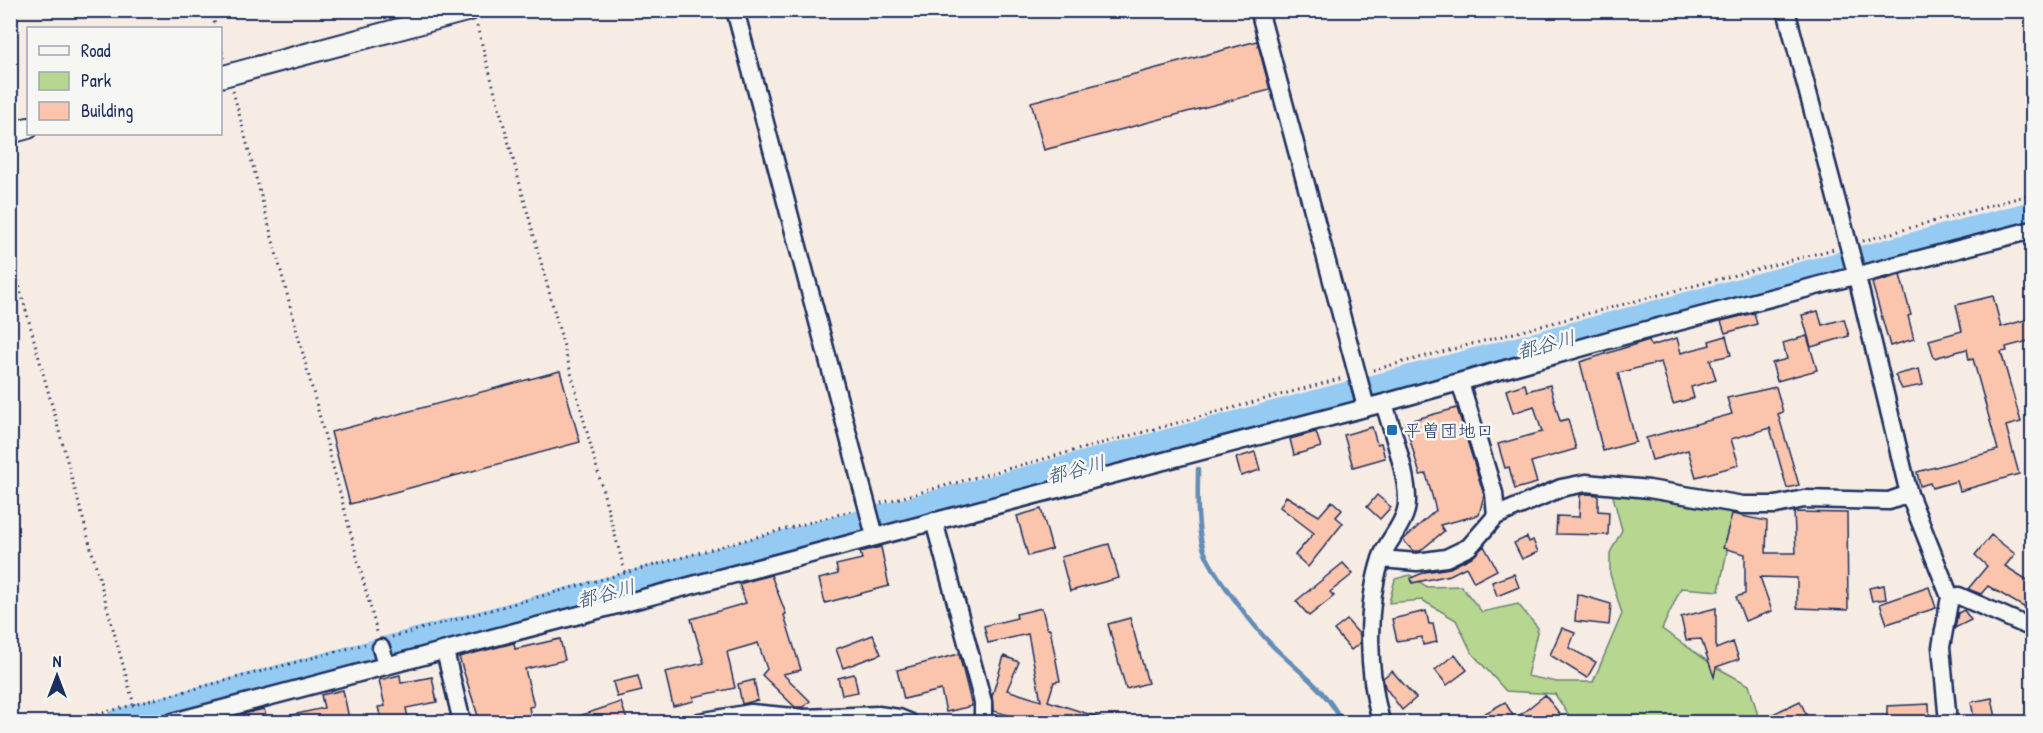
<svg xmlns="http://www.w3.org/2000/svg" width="2043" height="733" font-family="'Patrick Hand','Klee One',sans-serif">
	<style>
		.green { fill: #b7d68f; stroke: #698276; stroke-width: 1.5 }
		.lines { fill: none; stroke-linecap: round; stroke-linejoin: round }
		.stream { stroke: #648db7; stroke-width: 4.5 }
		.river { stroke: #95cbf3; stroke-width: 28 }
		.building { fill: #fbc5ad; stroke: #1b2f5e; stroke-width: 1.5 }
		.minor-casing { stroke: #1b2f5e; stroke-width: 21 }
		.tertiary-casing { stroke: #1b2f5e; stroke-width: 24 }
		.path { stroke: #1b2f5e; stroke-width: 3; stroke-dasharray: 1.5 4.5; stroke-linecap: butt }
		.minor { stroke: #f6f6f2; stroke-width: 16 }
		.tertiary { stroke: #f6f6f2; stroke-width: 20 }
		.poi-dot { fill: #1f6fb2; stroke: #f6f6f2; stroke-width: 2 }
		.labels { text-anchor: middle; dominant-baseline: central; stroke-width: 5; stroke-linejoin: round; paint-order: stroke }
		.poi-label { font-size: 18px; fill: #1b2f5e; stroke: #f6f6f2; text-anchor: start }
		.water-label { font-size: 20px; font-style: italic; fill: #3a5683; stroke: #f6f6f2 }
	</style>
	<rect width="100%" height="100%" fill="#f7ece4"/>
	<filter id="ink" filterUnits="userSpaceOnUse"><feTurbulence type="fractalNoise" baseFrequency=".0167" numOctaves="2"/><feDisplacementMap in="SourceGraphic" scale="12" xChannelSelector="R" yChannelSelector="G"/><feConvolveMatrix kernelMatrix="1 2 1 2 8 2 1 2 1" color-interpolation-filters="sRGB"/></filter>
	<g filter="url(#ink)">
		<!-- green -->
		<path class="green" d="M1610,485L1743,505L1727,551L1719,591L1681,588L1662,629L1716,667L1749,685L1760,722H1573L1555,694L1506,691L1472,653L1456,620L1422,600L1389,603L1395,579L1410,575L1427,587L1461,586L1482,612L1518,604L1538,628L1527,676L1557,682H1593L1622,614L1610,574V553L1622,530Z"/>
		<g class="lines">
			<!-- stream -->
			<path class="stream" d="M1198,469C1198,494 1196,523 1203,547C1209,570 1260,635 1278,651C1302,674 1328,692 1342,722"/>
			<!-- river -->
			<path class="river" d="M120,722L554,605L2032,215"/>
		</g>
		<!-- building -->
		<path class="building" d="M1257,41L1270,90L1044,150L1031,102Z
			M1900,275L1911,315L1908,316L1914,339L1890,346L1872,283Z
			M1993,296L2001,327L2032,318V340L2006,347L2007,351L2001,352L2021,422L2006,426L2019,474L1960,491L1957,481L1932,488L1930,483L1920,486L1917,472L1998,450L1973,359L1969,360L1967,349L1934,358L1929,340L1962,331L1956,305Z
			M1818,311L1822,325L1844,319L1849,336L1811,347L1802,315Z
			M1754,313L1757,324L1725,333L1721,321Z
			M1726,336L1731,355L1710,360L1716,380L1691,387L1694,398L1673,404L1661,362L1618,373L1636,442L1603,451L1580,362L1649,340L1651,346L1677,338L1681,353L1710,345L1709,341Z
			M1807,336L1817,370L1777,381L1772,363L1787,359L1783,343Z
			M1919,369L1923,385L1902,389L1895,375Z
			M560,371L580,442L350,504L331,432Z
			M1525,384L1527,391L1550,385L1560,421L1568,419L1576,449L1531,462L1537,483L1515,489L1509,467L1505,468L1498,444L1542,432L1534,406L1513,413L1506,390Z
			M1776,387L1783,412L1778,414L1799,485L1787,488L1770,428L1731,439L1739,465L1696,477L1688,450L1652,460L1646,438L1732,414L1727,398Z
			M1457,408L1484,495L1479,515L1440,525L1444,531L1420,551H1413L1403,540L1436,510L1426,474L1420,475L1405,422Z
			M1372,427L1377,444L1381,443L1385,458L1353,467L1344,435Z
			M1316,432L1321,447L1294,455L1290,439Z
			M1255,452L1260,470L1241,476L1236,458Z
			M1587,494L1598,495V511L1609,512L1608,535L1556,534L1557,516L1579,517L1580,495Z
			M1377,495L1391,507L1380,519L1367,507Z
			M1286,496L1319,516L1332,501L1342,510L1336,517L1343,523L1308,567L1295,555L1314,533L1280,507Z
			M1041,509L1052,549L1028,556L1017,516Z
			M1794,512L1847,513L1848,610L1797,608V578L1760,577L1772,611L1745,621L1736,597L1745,594V554L1723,548L1732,514L1767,521L1766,553H1796Z
			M1991,535L2015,554L2005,566L2032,583V612L1988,586L1981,594L1968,589L1987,566L1975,555Z
			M1527,537L1529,542L1533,540L1538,552L1522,559L1514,543Z
			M1109,544L1119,578L1070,591L1061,557Z
			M1484,546L1497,570L1474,582L1466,567L1450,575L1412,583L1411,578L1425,572L1450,568L1474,556Z
			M881,547L889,586L825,603L819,579L838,574L836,565L862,559L860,552Z
			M1343,563L1353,574L1330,592L1334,596L1309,616L1296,601Z
			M1514,574L1519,587L1497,596L1492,582Z
			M771,575L786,614L784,615L801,670L783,674L810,701L804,707H795L762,675L767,669L758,643L727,652L735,688L693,697L694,701L673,706L665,672L704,663L691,619L746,603L739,584Z
			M1884,585L1886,599L1872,601L1869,588Z
			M1929,587L1936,608L1887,624L1880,604Z
			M1577,594L1611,604L1609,625L1575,621Z
			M1042,608L1047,629H1050L1060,681L1054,682L1048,701L1107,720L1106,723H1040L993,711L992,696L1004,656L1019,662L1007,690L1041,701L1028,634L988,643L984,626L1017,618L1016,614Z
			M1716,608V649L1733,642L1739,659L1716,667L1714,677L1701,639L1686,640L1681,617Z
			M1964,610L1971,620L1955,628L1958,613Z
			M1426,611L1429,624H1433L1437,642L1423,645L1422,637L1397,641L1392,619Z
			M1130,618L1148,683L1126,689L1108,624Z
			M1347,620L1360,635V643L1351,650L1334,630Z
			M1562,628L1575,633L1569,648L1596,662L1587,678L1550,655Z
			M873,635L881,654L843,668L836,649Z
			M560,639L565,660L525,669L534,706L529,707L532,723H516L514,714L480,722L459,657L514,643L515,649Z
			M959,654L972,706L946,712L941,690L904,699L897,670Z
			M1455,654L1467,670L1447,685L1435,670Z
			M1392,671L1416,698L1402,710L1385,687L1383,678Z
			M854,674L858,692L842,695L838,678Z
			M400,675L401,683L432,677L437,702L406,708L408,718L382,723L378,707L385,706L379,680Z
			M638,676L642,691L617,697L613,682Z
			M754,680L758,700L742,704L738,684Z
			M343,690L350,723H283V717L324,708L321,695Z
			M1545,695L1567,723H1468L1505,702L1515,719Z
			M1992,698L1997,723H1975L1971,702Z
			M1800,701L1810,723H1754Z
			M621,702L628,723H567V720Z
			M1929,704L1930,723H1887V706Z
			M264,709L268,723H245L243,714Z"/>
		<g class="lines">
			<!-- minor casing -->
			<g class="minor-casing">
				<path id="minor" d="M735,10L875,536
					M1259,10L1366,407
					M1786,10L1857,277L1909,494L1950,597L1941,647L1948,722
					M1460,382L1494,493L1496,516
					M934,521L983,702V722
					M1381,559L1417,562L1446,558L1469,547L1496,516L1561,488L1586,483L1649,489L1743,505H1776L1804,499L1889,501L1909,494
					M1950,597L1959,596L2032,628
					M381,648L386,665
					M445,651L462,722
					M173,722L1384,403L1616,338L2032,230
					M699,722L751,713L804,718L878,715L899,718L909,722
					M1381,722C1368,673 1365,609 1381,559C1386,542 1402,528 1406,510C1412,486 1391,428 1384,403"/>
			</g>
			<!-- tertiary casing -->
			<g class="tertiary-casing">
				<path id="tertiary" d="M220,77L470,10
					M10,133L28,128"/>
			</g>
			<!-- path -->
			<path class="path" d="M211,10L216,28
				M477,26L625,572
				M220,46L224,58
				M233,91L377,632
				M1863,241L2032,194
				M10,252L134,705
				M1373,370L1834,249
				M881,503L1343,378
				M392,637L851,511
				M68,722L365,644"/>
			<!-- minor -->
			<use href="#minor" class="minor"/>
			<!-- tertiary -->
			<use href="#tertiary" class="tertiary"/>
		</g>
	</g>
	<!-- markers -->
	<rect class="poi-dot" x="1386" y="424" width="12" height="12" rx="3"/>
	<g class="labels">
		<!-- poi labels -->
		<g class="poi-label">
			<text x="1404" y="430">平曽団地口</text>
		</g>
		<!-- water labels -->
		<g class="water-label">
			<text transform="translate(1546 344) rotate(-15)">都谷川</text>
			<text transform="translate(1076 469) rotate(-15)">都谷川</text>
			<text transform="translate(606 593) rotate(-15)">都谷川</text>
		</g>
	</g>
	<!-- margin -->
	<rect width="2043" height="733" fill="none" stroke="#f6f6f2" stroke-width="36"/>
	<rect x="18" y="18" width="2007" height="697" fill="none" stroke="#1b2f5e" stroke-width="2" filter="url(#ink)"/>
	<!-- legend -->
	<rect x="27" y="27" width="195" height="108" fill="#f6f6f2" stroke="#9ea6b7" stroke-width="1.5"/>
	<rect x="39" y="46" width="30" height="9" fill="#f6f6f2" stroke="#9ea6b7" stroke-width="1.5"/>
	<text x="81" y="57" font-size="18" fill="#1b2f5e">Road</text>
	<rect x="39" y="72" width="30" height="18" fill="#b7d68f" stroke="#9ea6b7" stroke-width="1.5"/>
	<text x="81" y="87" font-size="18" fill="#1b2f5e">Park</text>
	<rect x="39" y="102" width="30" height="18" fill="#fbc5ad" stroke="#9ea6b7" stroke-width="1.5"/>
	<text x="81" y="117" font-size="18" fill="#1b2f5e">Building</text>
	<!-- north arrow -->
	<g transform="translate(57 676)" stroke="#f6f6f2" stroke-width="4.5" paint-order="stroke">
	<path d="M0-4.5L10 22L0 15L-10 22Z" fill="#1b2f5e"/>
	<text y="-9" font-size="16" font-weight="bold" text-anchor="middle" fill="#1b2f5e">N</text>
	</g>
</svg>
